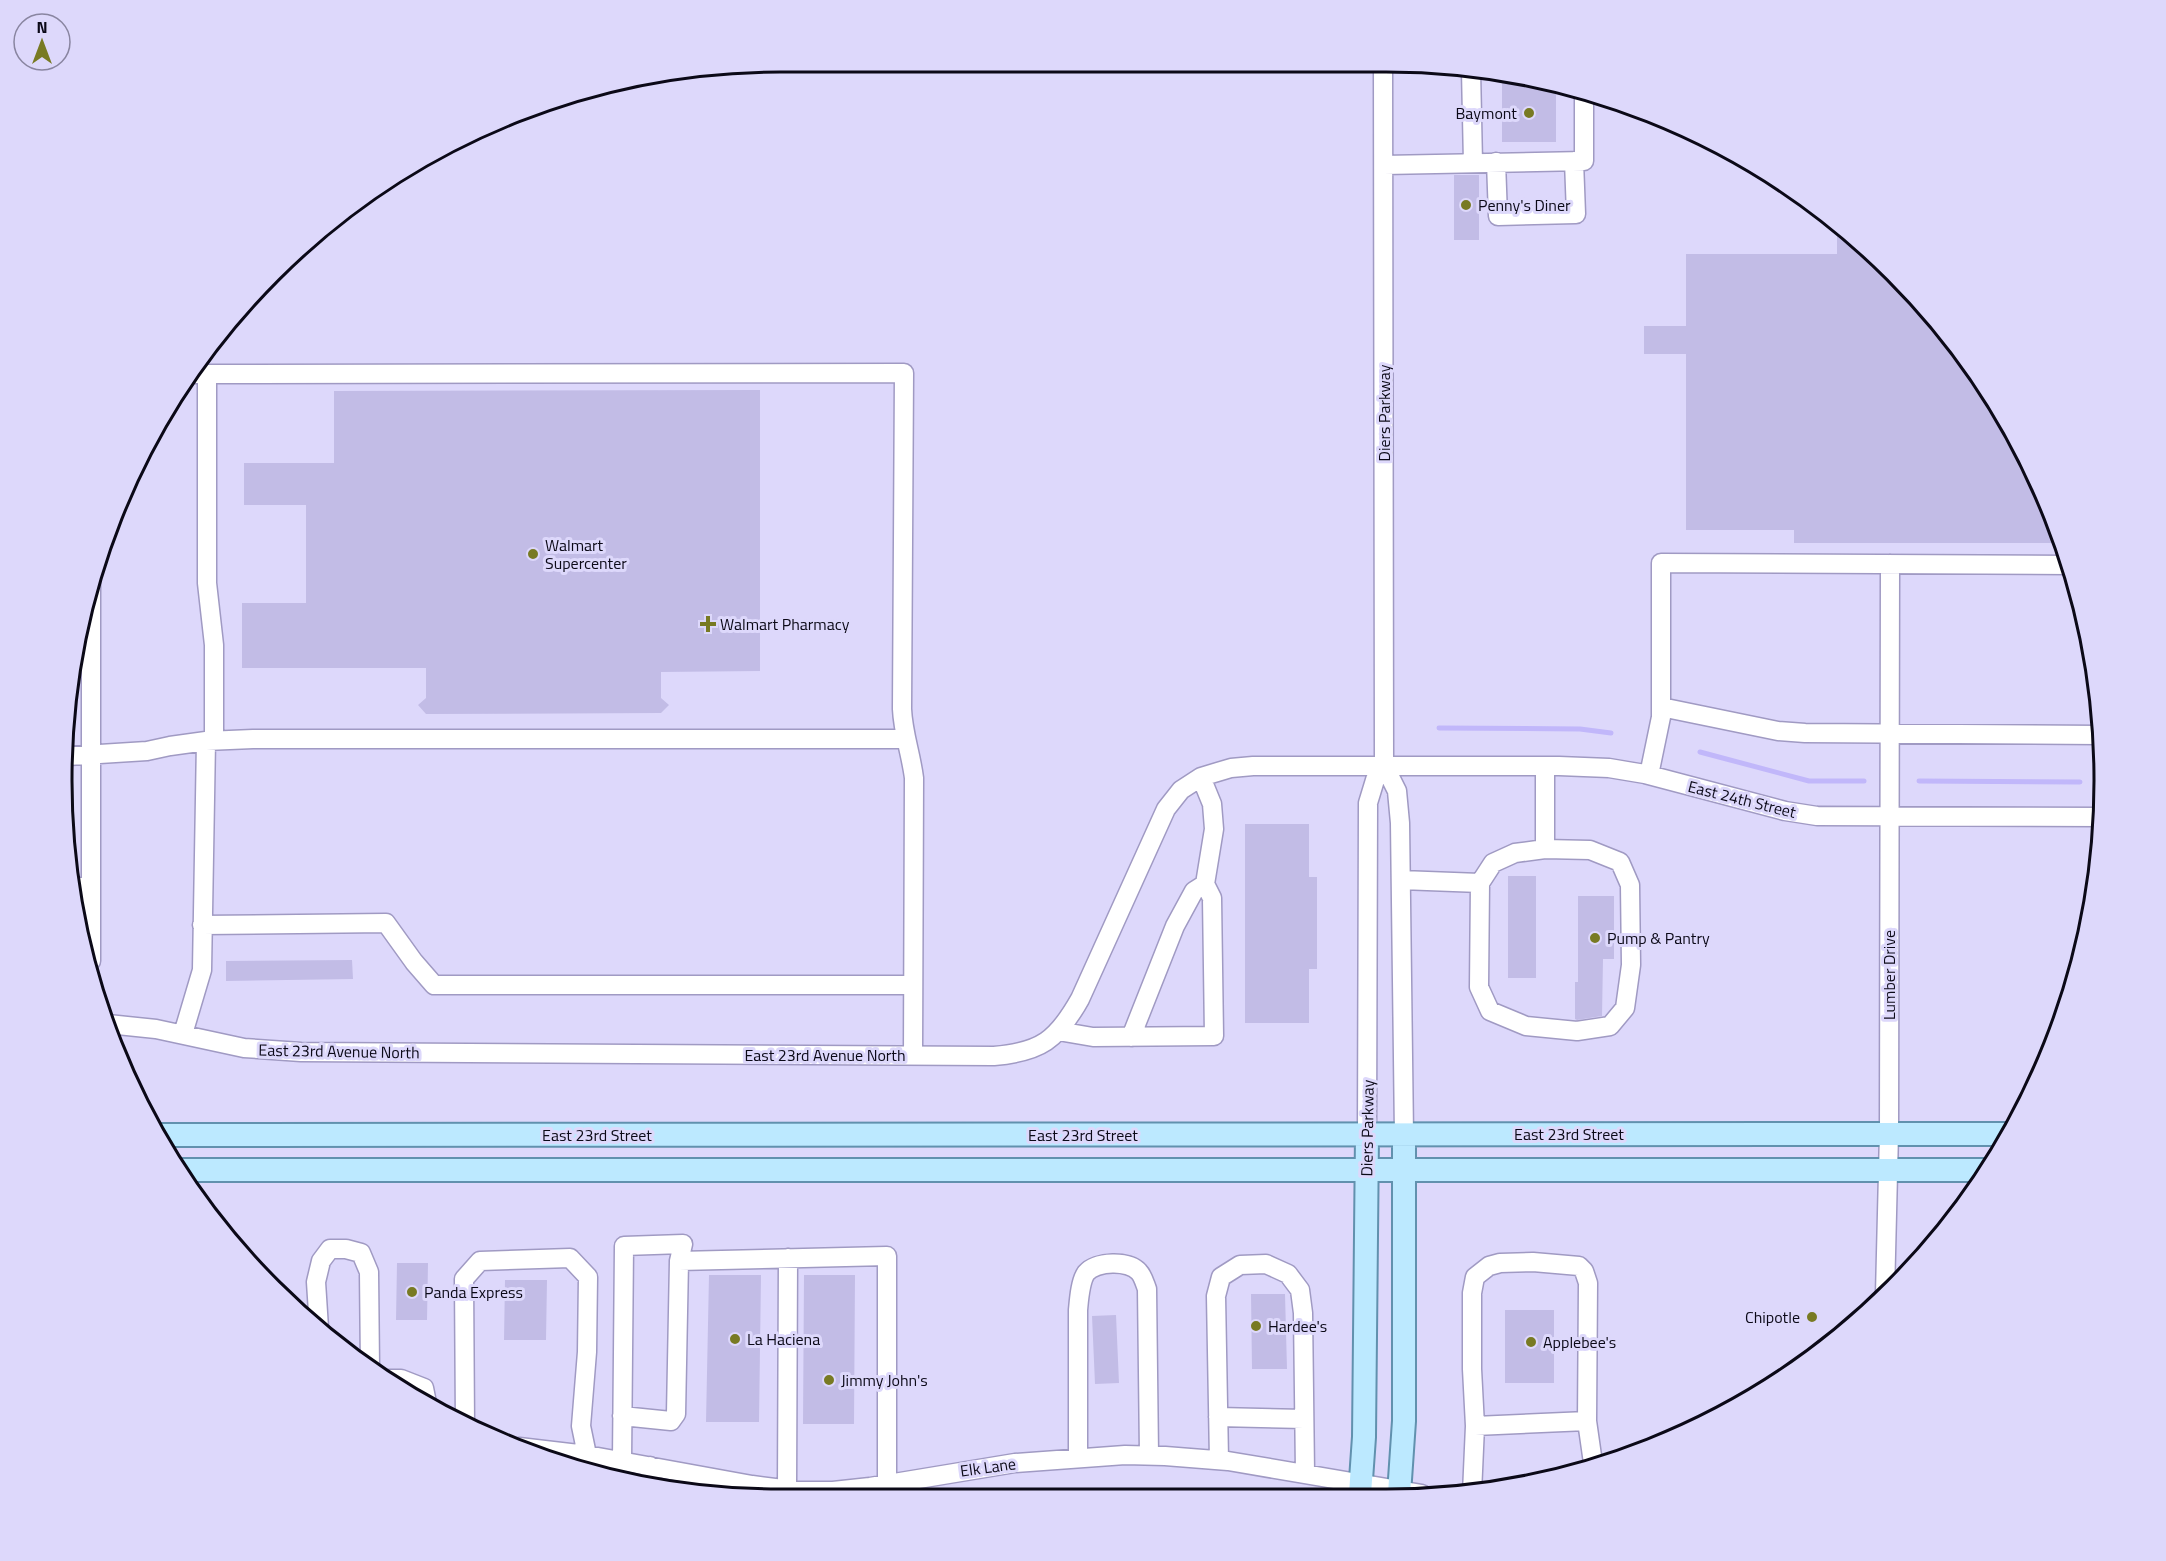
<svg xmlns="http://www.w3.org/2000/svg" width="2166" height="1561" font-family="'Titillium Web',sans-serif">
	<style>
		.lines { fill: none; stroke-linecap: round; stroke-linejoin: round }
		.stream { stroke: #c1b7fa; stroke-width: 5 }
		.building { fill: #c2bce6 }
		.minor-casing { stroke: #a09ac3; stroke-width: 21 }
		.major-casing { stroke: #6191ae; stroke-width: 26 }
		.minor { stroke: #fff; stroke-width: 18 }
		.major { stroke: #bce9ff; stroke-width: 22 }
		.poi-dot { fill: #787a23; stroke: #ddd8fb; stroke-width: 2 }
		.labels { text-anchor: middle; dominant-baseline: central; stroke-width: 6; stroke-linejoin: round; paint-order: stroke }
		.poi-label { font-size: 16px; fill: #0b0917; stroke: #ddd8fb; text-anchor: start }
		.street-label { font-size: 16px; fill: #0b0917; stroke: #ddd8fb }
		.rim { fill: none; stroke: #0b0917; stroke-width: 3 }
	</style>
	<rect width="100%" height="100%" fill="#ddd8fb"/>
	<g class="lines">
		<!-- stream -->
		<path class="stream" d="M1439,728L1580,729L1611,733
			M1700,752L1809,781H1864
			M1919,781L2080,782"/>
	</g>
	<!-- building -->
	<path class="building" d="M1502,73L1526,75L1556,84V142H1502Z
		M1454,175H1479V240H1454Z
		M1837,224L1859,240L1926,307L2008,421L2064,543H1794V530H1686V354H1644V326H1686V254H1837Z
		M760,390V671L661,672V698L669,705L661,713L426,714L418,705L426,698V668H242V603H306V505H244V463H334V391Z
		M1245,824H1309V877H1317V969H1309V1023H1245Z
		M1508,876H1536V978H1508Z
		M1578,896H1614V959H1603L1602,1016L1577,1020L1575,1019V982H1578Z
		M352,960L353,979L226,981V961Z
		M397,1263H428L427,1320H396Z
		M709,1275H761L759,1422H706Z
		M804,1275H855L854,1424H803Z
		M505,1280H547L546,1340H504Z
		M1251,1294H1285L1287,1369H1252Z
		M1505,1310H1554V1383H1505Z
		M1116,1315L1119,1383L1095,1384L1092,1316Z"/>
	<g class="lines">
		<!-- minor casing -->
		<g class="minor-casing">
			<path id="minor" d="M1471,70L1473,163
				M1496,162L1498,216L1576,214L1574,161
				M1384,165L1584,161V93
				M195,374L904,373L902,709C903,733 911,754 914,778L913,1056
				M207,374V583L214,645V741
				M91,581V961
				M1661,707L1778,731L1805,733L2100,735
				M68,756L147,751L170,746L206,741L253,739H905
				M1384,765L1397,791L1400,823L1404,1135
				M1545,766V849
				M1649,775L1661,717V563L2070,565
				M1401,880L1480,883L1479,987L1490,1011L1526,1026L1577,1031L1610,1026L1625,1008L1631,965L1630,885L1620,862L1590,850L1545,849L1515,853L1493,863L1480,883
				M71,887H91
				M202,925L386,923L414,962L434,985H913
				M108,1024L156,1029L244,1048L301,1052L994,1056C1041,1052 1057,1040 1080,999L1166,809L1181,790L1201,777L1231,768L1253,766H1559L1609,768L1645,774L1785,811L1817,816L2103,817
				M1058,1031L1093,1037L1214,1036L1212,898L1205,884L1214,829L1212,804L1201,777
				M183,1034L202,970L206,741
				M1131,1037L1175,926L1194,891L1205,884
				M1367,1135L1368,803L1375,780L1384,765L1383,62
				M1885,1294L1889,1133L1890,564
				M319,1328L316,1282L321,1261L330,1249H346L361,1253L369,1272L370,1368
				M388,1379H401L424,1388L427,1403
				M622,1416L671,1421L676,1414L679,1261
				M1218,1417L1304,1419
				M465,1426L464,1279L480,1261L570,1258L588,1277L587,1352L581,1426L587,1455
				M1475,1426L1587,1421
				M519,1447L587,1455L752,1485L799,1491H833L870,1487L1015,1463L1125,1455L1165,1456L1228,1461L1422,1494
				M1078,1457V1310C1079,1300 1080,1282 1086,1273C1096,1261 1129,1260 1139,1272C1143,1276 1145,1284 1147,1289L1149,1455
				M1219,1460L1216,1296L1221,1277L1240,1265L1266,1264L1288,1274L1300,1290L1303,1313L1305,1473
				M622,1461L624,1246L683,1244L679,1261L887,1256V1483
				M650,1484V1466
				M787,1489L788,1258
				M1472,1493L1475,1426L1472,1369V1293L1475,1277L1489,1266L1500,1263L1533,1262L1579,1266L1584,1271L1588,1283L1587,1421L1593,1463"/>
		</g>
		<!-- major casing -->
		<g class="major-casing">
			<path id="major" d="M158,1135L2009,1134
				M177,1170H1986
				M1360,1494L1364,1437L1367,1135
				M1399,1494L1404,1421V1135"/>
		</g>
		<!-- minor -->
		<use href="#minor" class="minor"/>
		<!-- major -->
		<use href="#major" class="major"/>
	</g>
	<!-- markers -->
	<g class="poi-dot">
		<circle cx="1529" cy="113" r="6"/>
		<circle cx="1466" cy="205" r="6"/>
		<circle cx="533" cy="554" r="6"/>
		<path d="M705 615h6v6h6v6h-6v6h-6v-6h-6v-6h6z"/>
		<circle cx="1595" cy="938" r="6"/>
		<circle cx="412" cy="1292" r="6"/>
		<circle cx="1812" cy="1317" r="6"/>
		<circle cx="1256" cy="1326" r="6"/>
		<circle cx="735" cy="1339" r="6"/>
		<circle cx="1531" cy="1342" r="6"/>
		<circle cx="829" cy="1380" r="6"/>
	</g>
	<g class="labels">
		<!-- poi labels -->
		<g class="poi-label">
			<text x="1517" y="113" text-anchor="end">Baymont</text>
			<text x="1478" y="205">Penny's Diner</text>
			<text x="545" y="545">Walmart<tspan x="545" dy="18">Supercenter</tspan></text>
			<text x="720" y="624">Walmart Pharmacy</text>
			<text x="1607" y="938">Pump &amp; Pantry</text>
			<text x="424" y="1292">Panda Express</text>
			<text x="1800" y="1317" text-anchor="end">Chipotle</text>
			<text x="1268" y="1326">Hardee's</text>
			<text x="747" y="1339">La Haciena</text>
			<text x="1543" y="1342">Applebee's</text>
			<text x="841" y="1380">Jimmy John's</text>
		</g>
		<!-- street labels -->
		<g class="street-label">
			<text transform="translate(1384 413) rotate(-90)">Diers Parkway</text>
			<text transform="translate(1742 799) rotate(14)">East 24th Street</text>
			<text transform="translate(1889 975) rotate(-90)">Lumber Drive</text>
			<text transform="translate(339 1051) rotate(1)">East 23rd Avenue North</text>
			<text x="825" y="1055">East 23rd Avenue North</text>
			<text transform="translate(1367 1128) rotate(-89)">Diers Parkway</text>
			<text x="1569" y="1134">East 23rd Street</text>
			<text x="597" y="1135">East 23rd Street</text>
			<text x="1083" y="1135">East 23rd Street</text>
			<text transform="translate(988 1467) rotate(-8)">Elk Lane</text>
		</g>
	</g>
	<!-- crop -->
	<path d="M0 0H2166V1561H0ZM780 72H1386A708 708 0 0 1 2094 780V781A708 708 0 0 1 1386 1489H780A708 708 0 0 1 72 781V780A708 708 0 0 1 780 72Z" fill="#ddd8fb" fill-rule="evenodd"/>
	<path class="rim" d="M780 72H1386A708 708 0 0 1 2094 780V781A708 708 0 0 1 1386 1489H780A708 708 0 0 1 72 781V780A708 708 0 0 1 780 72Z"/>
	<!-- north arrow -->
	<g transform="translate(42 42)"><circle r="28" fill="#ddd8fb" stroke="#8985a0" stroke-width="1.5"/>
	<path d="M0-4.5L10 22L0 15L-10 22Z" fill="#787a23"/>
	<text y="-9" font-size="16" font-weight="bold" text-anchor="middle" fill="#0b0917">N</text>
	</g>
</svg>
